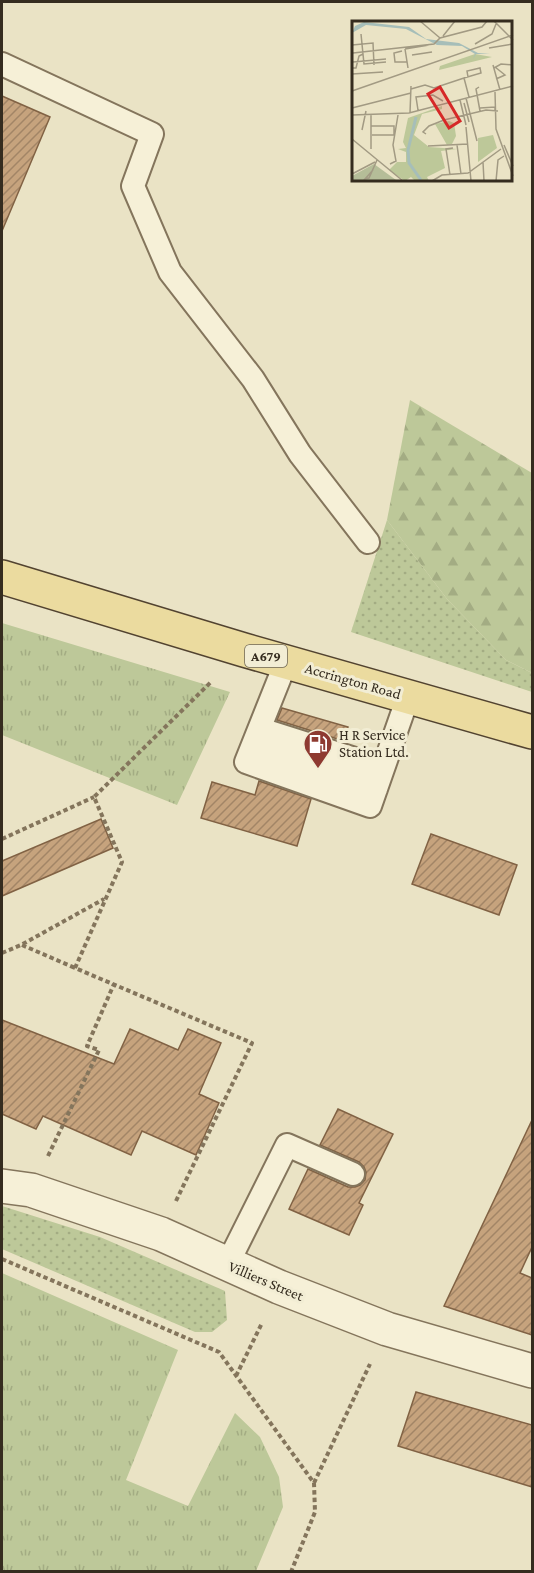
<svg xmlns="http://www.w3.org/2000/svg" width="534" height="1573" font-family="'Crimson Pro',serif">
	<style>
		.grass { fill: url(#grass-dots) }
		.forest { fill: url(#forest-firs) }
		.park { fill: url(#park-tufts) }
		.building { fill: url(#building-hatch); stroke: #816244; stroke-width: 1.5 }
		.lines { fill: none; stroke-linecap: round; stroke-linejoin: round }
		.lane-casing { stroke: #84755c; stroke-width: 26 }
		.street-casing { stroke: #84755c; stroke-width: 36 }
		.primary-casing { stroke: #524330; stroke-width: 36 }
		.path { stroke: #84755c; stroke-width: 4; stroke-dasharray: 4.5 3; stroke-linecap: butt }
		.lane { stroke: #f6f0d7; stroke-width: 22 }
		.street { stroke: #f6f0d7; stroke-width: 33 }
		.primary { stroke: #ebdb9f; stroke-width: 33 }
		.labels { text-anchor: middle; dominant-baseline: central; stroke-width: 6; stroke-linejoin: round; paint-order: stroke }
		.shield { fill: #f2edd4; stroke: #6e6655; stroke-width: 1.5 }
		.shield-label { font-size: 14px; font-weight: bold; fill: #352c1f }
		.street-label { font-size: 15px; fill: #352c1f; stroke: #f2edd4 }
		.poi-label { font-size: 15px; fill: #352c1f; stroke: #f2edd4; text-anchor: start }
		.inset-river { fill: none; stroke: #a6beb9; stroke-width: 3 }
		.inset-road { fill: none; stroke: #a29a83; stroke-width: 1.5 }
		.view { fill: #d62828; fill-opacity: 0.15; stroke: #d62828; stroke-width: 3 }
		.inset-edge { fill: none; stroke: #352c1f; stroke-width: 3 }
	</style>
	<defs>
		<pattern id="grass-dots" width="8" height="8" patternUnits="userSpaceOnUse" patternTransform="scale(1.5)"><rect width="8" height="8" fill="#bdc899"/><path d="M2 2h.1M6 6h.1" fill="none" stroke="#a3ac83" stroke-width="1.8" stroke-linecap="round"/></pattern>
		<pattern id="forest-firs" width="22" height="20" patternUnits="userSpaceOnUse" patternTransform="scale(1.5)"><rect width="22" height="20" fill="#bdc899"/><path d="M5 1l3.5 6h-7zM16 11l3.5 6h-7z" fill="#a3ac83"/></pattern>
		<pattern id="park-tufts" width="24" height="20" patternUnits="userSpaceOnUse" patternTransform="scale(1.5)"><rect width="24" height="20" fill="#bdc899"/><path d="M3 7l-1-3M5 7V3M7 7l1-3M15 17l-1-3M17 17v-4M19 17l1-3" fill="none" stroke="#a3ac83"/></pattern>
		<pattern id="building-hatch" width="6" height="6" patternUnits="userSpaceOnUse" patternTransform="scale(1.5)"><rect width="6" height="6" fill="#c6a37d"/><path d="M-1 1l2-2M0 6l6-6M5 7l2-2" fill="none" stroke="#a28566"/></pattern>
	</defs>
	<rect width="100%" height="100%" fill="#eae3c5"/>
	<!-- grass -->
	<path class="grass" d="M387,520L447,599L506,660L532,673V692L351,632Z
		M2,1206L100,1237L225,1291L227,1320L212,1332H195L2,1249Z"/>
	<!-- forest -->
	<path class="forest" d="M410,400L532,473V673L506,660L447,599L387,520Z"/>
	<!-- park -->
	<path class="park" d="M2,623L230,692L177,805L2,735Z
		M2,1273L178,1350L126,1480L188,1506L235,1413L260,1437L279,1477L283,1507L256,1571H2Z"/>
	<!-- building -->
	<path class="building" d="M2,96L50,117L2,231Z
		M282,708L348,727L344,741L277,720Z
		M259,781L311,799L297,846L201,818L212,782L255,795Z
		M101,819L113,848L2,896V861Z
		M431,834L517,865L499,915L412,884Z
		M2,1020L114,1064L130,1029L178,1050L188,1029L221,1043L199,1094L219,1103L196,1155L142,1131L131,1155L43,1116L36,1129L2,1114Z
		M338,1109L393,1134L359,1203L363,1205L349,1235L289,1209L308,1169L348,1187H355L360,1185L365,1180L366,1172L364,1167L359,1162L320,1145Z
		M532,1120V1247L520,1273L532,1278V1335L444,1306Z
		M416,1392L532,1425V1487L398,1446Z"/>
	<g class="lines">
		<!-- lane casing -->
		<g class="lane-casing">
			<path id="lane" d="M2,64L152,134L133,186L170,272L253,379L300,454L368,542
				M286,662L246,762L370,806L408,697
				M260,729L383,768
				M253,746L376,789
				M227,1265L287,1145L353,1174"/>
		</g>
		<!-- street casing -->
		<g class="street-casing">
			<path id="street" d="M2,1186L31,1190L161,1234L279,1287L387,1329L532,1371"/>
		</g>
		<!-- primary casing -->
		<g class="primary-casing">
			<path id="primary" d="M2,577L244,650L532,732"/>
		</g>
		<!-- path -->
		<path class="path" d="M2,839L94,797
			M22,945L75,968
			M2,953L21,945L104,899
			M48,1156L99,1050L87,1046L114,984
			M176,1201L252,1043L75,968L122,862L94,797L212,681
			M2,1259L219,1352L314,1483L315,1512L291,1572
			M236,1376L262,1323
			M314,1483L370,1364"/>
		<!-- lane -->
		<use href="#lane" class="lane"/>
		<!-- street -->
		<use href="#street" class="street"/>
		<!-- primary -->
		<use href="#primary" class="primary"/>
	</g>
	<!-- icons -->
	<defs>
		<g id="fuel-pin" transform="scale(1.5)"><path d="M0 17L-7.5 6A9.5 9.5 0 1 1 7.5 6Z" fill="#8e3a31" stroke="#f2edd4"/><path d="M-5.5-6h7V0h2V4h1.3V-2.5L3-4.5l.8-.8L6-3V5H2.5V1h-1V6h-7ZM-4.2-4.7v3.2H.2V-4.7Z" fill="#fff"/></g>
	</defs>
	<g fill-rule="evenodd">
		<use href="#fuel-pin" x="318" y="744"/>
	</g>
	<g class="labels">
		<!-- shield labels -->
		<rect class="shield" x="245" y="645" width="42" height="22" rx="4.5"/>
		<g class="shield-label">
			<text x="266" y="656">A679</text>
		</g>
		<!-- street labels -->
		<g class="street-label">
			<text transform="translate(353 681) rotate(16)">Accrington Road</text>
			<text transform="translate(266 1281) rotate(23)">Villiers Street</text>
		</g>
		<!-- poi labels -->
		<g class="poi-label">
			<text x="339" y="735">H R Service<tspan x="339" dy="17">Station Ltd.</tspan></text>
		</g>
	</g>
	<!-- overview -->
	<g transform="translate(352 21)">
		<rect width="160" height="160" fill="#eae3c5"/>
		<path d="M123,33L140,36L87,49L88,45Z" fill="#bdc899"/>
		<path d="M22,143L44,159L0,160V155Z" fill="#b5bd98"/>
		<path d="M90,85V88L70,93L62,114L77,126L105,128L89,130L93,147L75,156L77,160H63L59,156L53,160L37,149L45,141H54V131L46,128L54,127L51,121L56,97ZM97,100L102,102L104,115L100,123L95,124L83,103ZM141,114L145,127L126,141V117Z" fill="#bdc899"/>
		<path d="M12,1L57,6L74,18L107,22L126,32L138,33H124L121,38L123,33L110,25L85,24L54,8L14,4L0,12L3,5Z" fill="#a6beb9"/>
		<path class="inset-river" d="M64,96L56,129L57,142L69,159"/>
		<path class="inset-road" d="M68,0L88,17M142,0L161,19M9,13L12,43L34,41M91,15L103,0M123,23L140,13L144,3M0,24L21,22L22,44M137,27L161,23M53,28L77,24M53,28L56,47M50,30L42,32L43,41H55M1,32L82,23L88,17L130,6L135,0M60,34L80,31M1,41L34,38M141,44L148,69M143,46L153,54L144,58M0,47H4L7,35L11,33M142,47L149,43L161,44M0,53L31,51M112,57L129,52L128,47L115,50L116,56M127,66L124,68L128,90M59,68L73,64L82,67L112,57L117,76M0,70L161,14M143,71L144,108L161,155M114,77L125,120M108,79L114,104M112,82L117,101M0,87L59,72M128,87L143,86V90M66,89L64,76L81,74L91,80M58,92L59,65M0,94L57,92L161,65M19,105H42V114H20M114,106L119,160M10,109L14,90M74,113L71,111L77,105L92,99L134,89L146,90M0,118L51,160M105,124L109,153M152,124L161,145M76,125L116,123M19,128V94M131,141L132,160M38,143L44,140L41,124L46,94M21,149L13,158L17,157L25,139M0,153L23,141M98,154L94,128L101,127M80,160L90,154L116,152L149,128M144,160L146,139L152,135"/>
		<path class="view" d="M88,66L108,100L97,107L76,73Z"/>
		<rect width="160" height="160" class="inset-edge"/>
	</g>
	<!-- border -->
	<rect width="534" height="1573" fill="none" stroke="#352c1f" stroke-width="6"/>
</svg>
